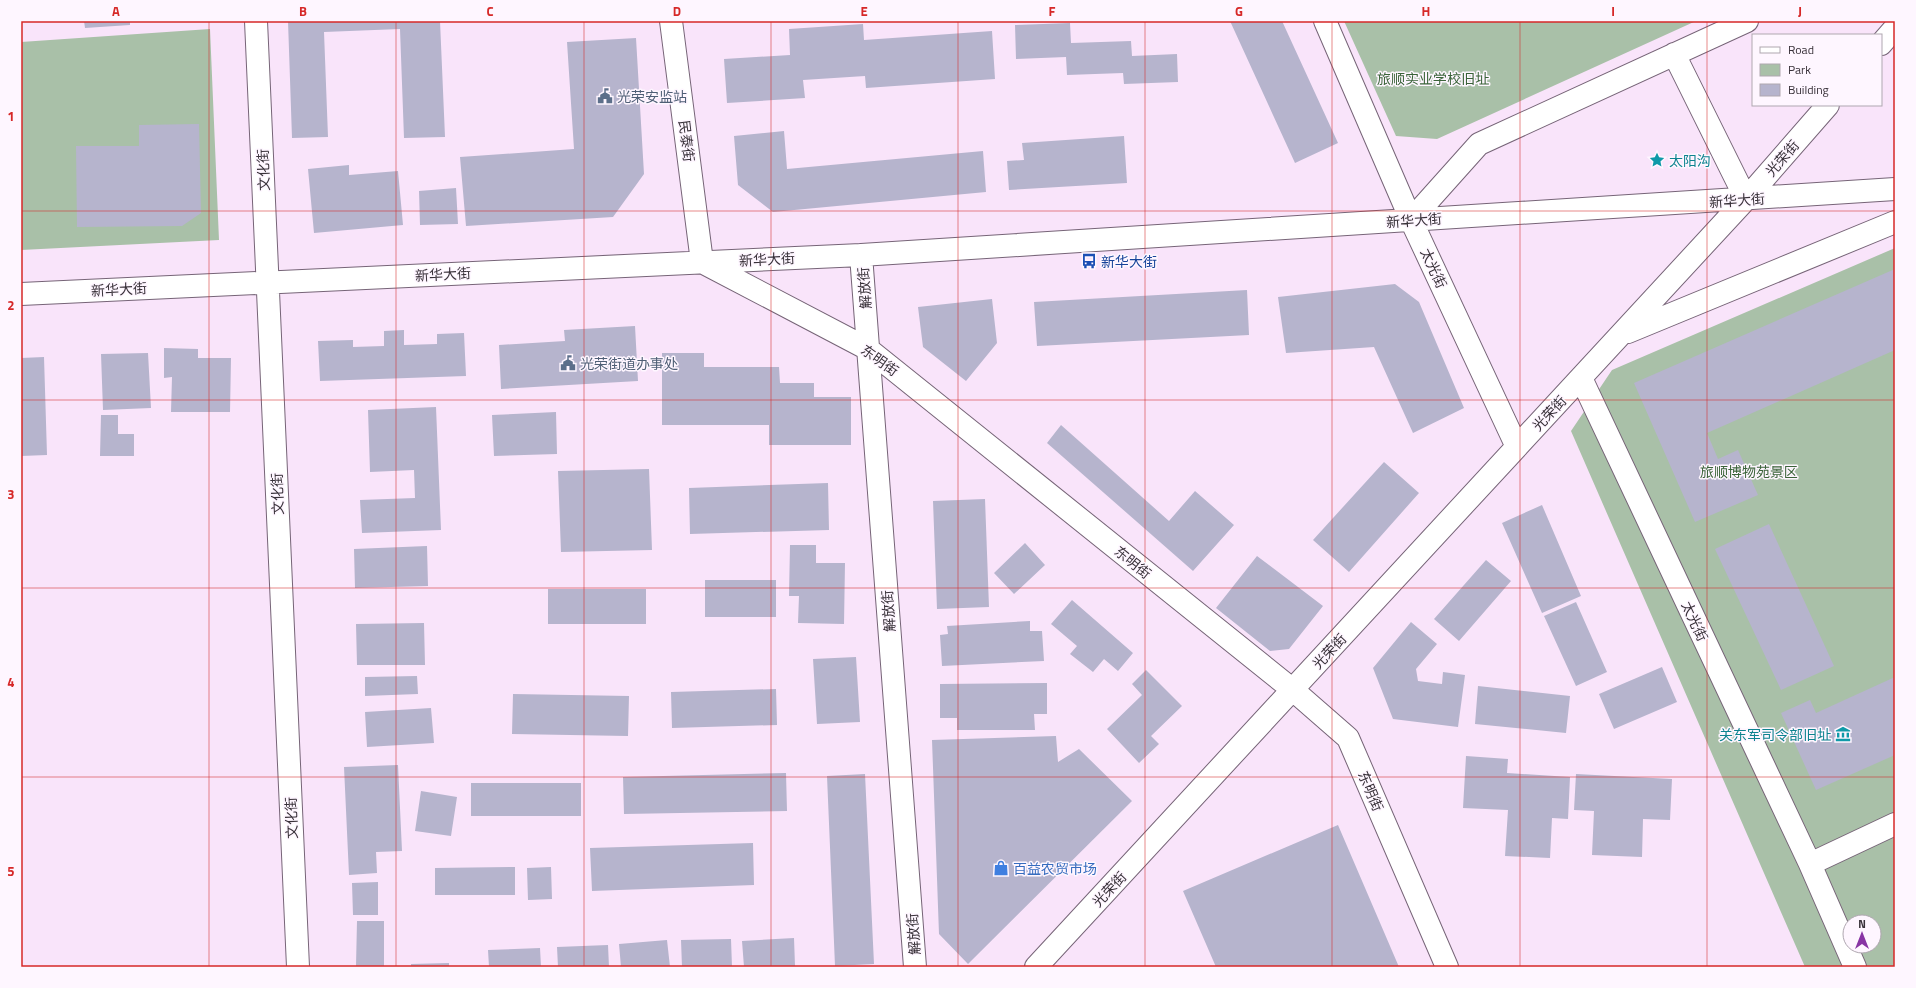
<svg xmlns="http://www.w3.org/2000/svg" width="1916" height="988" font-family="'Titillium Web','Noto Sans SC',sans-serif">
	<style>
		.green { fill: #a9c0a8; fill-rule: evenodd }
		.building { fill: #b6b4cd }
		.lines { fill: none; stroke-linecap: round; stroke-linejoin: round }
		.minor-casing { stroke: #766477; stroke-width: 24 }
		.minor { stroke: #fff; stroke-width: 22 }
		.grid { fill: none; stroke: #d62828; stroke-width: 1; stroke-opacity: 0.55 }
		.labels { text-anchor: middle; dominant-baseline: central; stroke-width: 3; stroke-linejoin: round; paint-order: stroke }
		.park-label { font-size: 14px; fill: #3a6339; stroke: #fef6ff }
		.service-label { font-size: 14px; fill: #4e5e75; stroke: #fef6ff; text-anchor: start }
		.street-label { font-size: 14px; fill: #383139; stroke: #fef6ff }
		.culture-label { font-size: 14px; fill: #0d838f; stroke: #fef6ff; text-anchor: start }
		.transit-label { font-size: 14px; fill: #164399; stroke: #fef6ff; text-anchor: start }
		.shop-label { font-size: 14px; fill: #366cbe; stroke: #fef6ff; text-anchor: start }
		.neatline { fill: none; stroke: #d62828; stroke-width: 1.5 }
		.grid-label { font-size: 13px; text-anchor: middle; font-weight: bold; fill: #d62828 }
	</style>
	<rect width="100%" height="100%" fill="#f9e4fa"/>
	<!-- green -->
	<path class="green" d="M1344,21H1696L1437,139L1396,136Z
		M210,29L219,240L21,250V42Z
		M1895,248V967H1805L1571,431L1612,370ZM1850,922H1874V946H1850Z"/>
	<!-- building -->
	<path class="building" d="M84,21H130V25L85,28Z
		M288,21H440L445,137L404,138L400,29L324,32L328,137L292,138Z
		M1230,21H1282L1338,143L1295,163Z
		M1070,23L1071,43L1131,41L1132,56L1177,54L1178,82L1124,84L1123,73L1067,75L1066,57L1016,59L1015,25Z
		M863,24L864,40L992,31L995,79L866,88L865,76L803,80L805,98L727,103L724,59L790,55L789,29Z
		M636,38L644,174L613,217L466,226L460,157L574,149L567,42Z
		M199,124L201,213L182,226L77,227L76,146H139V125Z
		M784,131L787,169L983,151L986,192L773,212L738,185L734,136Z
		M1124,136L1127,183L1009,190L1007,161L1024,160L1022,143Z
		M349,165V175L398,171L403,225L314,233L308,169Z
		M456,188L458,224L420,225L419,191Z
		M1895,269V350L1707,433L1718,459L1738,450L1758,495L1695,522L1634,383Z
		M1395,284L1419,302L1464,408L1413,433L1374,347L1286,353L1278,297Z
		M1247,290L1249,335L1037,346L1034,302Z
		M992,299L997,343L966,381L923,347L918,307Z
		M635,326L638,381L501,389L499,345L565,341L564,330Z
		M404,330V345L437,344V334L464,333L466,376L320,381L318,341L353,340V347L384,346V331Z
		M164,348L198,349V358H231L230,412H171L172,377L164,378Z
		M148,353L151,408L103,410L101,354Z
		M662,353H704V367H779L780,383H814V397H851V445H769V425H662Z
		M44,357L47,455L21,456V358Z
		M436,407L441,530L362,533L360,500L415,498L414,470L370,472L368,410Z
		M556,412L557,454L494,456L492,415Z
		M101,415H118V434H134V456H100Z
		M1061,425L1169,521L1195,491L1234,525L1193,571L1047,443Z
		M1384,462L1419,493L1349,572L1313,540Z
		M649,469L652,550L561,552L558,471Z
		M828,483L829,530L690,534L689,488Z
		M985,499L989,607L937,609L933,501Z
		M1542,505L1581,596L1542,613L1502,523Z
		M1769,524L1834,666L1781,690L1715,549Z
		M1025,543L1045,565L1014,594L994,573Z
		M790,545H816V563H845L844,624L798,623L799,596H789Z
		M427,546L428,586L355,588L354,549Z
		M1257,556L1323,606L1289,649L1270,651L1216,608Z
		M1486,560L1511,581L1459,641L1434,619Z
		M705,580H776V617H705Z
		M548,589H646V624H548Z
		M1072,600L1133,653L1118,671L1104,659L1093,672L1070,654L1077,646L1051,624Z
		M1576,602L1607,672L1576,686L1544,616Z
		M1030,621V631H1042L1044,661L942,666L940,635L948,634L947,626Z
		M1411,622L1437,644L1416,669L1418,681L1442,684L1443,672L1465,675L1458,727L1393,719L1373,668Z
		M424,623L425,665H357L356,624Z
		M856,657L860,722L817,724L813,659Z
		M1662,667L1677,702L1614,729L1599,694Z
		M1146,670L1182,706L1151,736L1159,744L1139,763L1107,729L1142,695L1132,684Z
		M417,676L418,694L365,696V677Z
		M1895,677V755L1816,790L1781,713L1810,700L1816,713Z
		M1047,683V714H1034L1035,730H957V718H940V684Z
		M1478,686L1570,696L1566,733L1475,724Z
		M776,689L777,725L672,728L671,692Z
		M513,694L629,696L628,736L512,734Z
		M431,708L434,743L367,747L365,712Z
		M1056,736L1058,762L1079,749L1132,801L968,964L939,934L932,740Z
		M1466,756L1508,759L1507,773L1570,777L1568,819L1552,818L1550,858L1505,856L1508,810L1463,808Z
		M398,765L402,851L376,852L377,873L349,875L344,767Z
		M786,773L787,811L624,814L623,777Z
		M865,774L874,964L835,966L827,776Z
		M1576,774L1672,779L1670,820L1643,819L1642,857L1592,855L1594,811L1574,810Z
		M471,783H581V816H471Z
		M421,791L457,797L451,836L415,831Z
		M1338,825L1399,967H1216L1183,891Z
		M753,843L754,885L592,891L590,848Z
		M515,867V895H435V868Z
		M551,867L552,899L528,900L527,868Z
		M378,882V915H353L352,883Z
		M357,921H384V966H356Z
		M794,938L795,966L744,967L742,941Z
		M731,939L732,967H682L681,940Z
		M667,940L670,967H621L619,944Z
		M608,945L609,967H558L557,947Z
		M540,948L541,967H489L488,950Z
		M449,963V967H411V964Z"/>
	<g class="lines">
		<!-- minor casing -->
		<g class="minor-casing">
			<path id="minor" d="M256,21L298,967
				M671,21L702,262L868,349L1293,690L1348,738L1447,967
				M1325,21L1411,220L1517,447
				M1881,44L1895,28
				M1674,54L1746,199
				M1411,220L1479,144L1747,21
				M861,255L915,967
				M21,294L861,255L1895,189
				M1628,332L1895,222
				M1581,378L1810,864L1855,967
				M1810,864L1895,824
				M1036,967L1746,199L1828,105"/>
		</g>
		<!-- minor -->
		<use href="#minor" class="minor"/>
	</g>
	<!-- grid -->
	<path class="grid" d="M209,21V967M396,21V967M584,21V967M771,21V967M958,21V967M1145,21V967M1332,21V967M1520,21V967M1707,21V967M21,211H1895M21,400H1895M21,588H1895M21,777H1895"/>
	<!-- icons -->
	<defs>
		<g id="civic-bare" transform="scale(1.2)"><path d="M-.6-6.5H3V-4.5H.6V-3L4-1V1h2V6H-6V1h2V-1L-.6-3ZM-1.2 2.5V6h2.4V2.5Z" fill="#5c6f8a" stroke="#fef6ff" stroke-width="2.5" paint-order="stroke"/></g>
		<g id="sight-bare" transform="scale(1.2)"><path d="M0-6L1.8-2.2L6-1.7L2.9 1.2L3.7 5.4L0 3.3L-3.7 5.4L-2.9 1.2L-6-1.7L-1.8-2.2Z" fill="#0f9aa8" stroke="#fef6ff" stroke-width="2.5" paint-order="stroke"/></g>
		<g id="bus-bare" transform="scale(1.2)"><path d="M-5-6H5V4H4V6H2V4H-2V6H-4V4H-5ZM-3.5-4V0h7V-4ZM-3.5 1.2v1.5H-2V1.2ZM2 1.2v1.5H3.5V1.2Z" fill="#1a4fb4" stroke="#fef6ff" stroke-width="2.5" paint-order="stroke"/></g>
		<g id="museum-bare" transform="scale(1.2)"><path d="M0-6L6-3V-2H-6V-3ZM-5-1h2V3h-2ZM-1-1h2V3h-2ZM3-1h2V3H3ZM-6 4H6V6H-6Z" fill="#0f9aa8" stroke="#fef6ff" stroke-width="2.5" paint-order="stroke"/></g>
		<g id="shop-bare" transform="scale(1.2)"><path d="M-5-2.5h2.3a2.7 3.5 0 0 1 5.4 0H5L5.5 6h-11ZM-1.5-2.5h3a1.5 2.3 0 0 0-3 0Z" fill="#3f7fe0" stroke="#fef6ff" stroke-width="2.5" paint-order="stroke"/></g>
	</defs>
	<g fill-rule="evenodd">
		<use href="#civic-bare" x="605" y="96"/>
		<use href="#sight-bare" x="1657" y="160"/>
		<use href="#bus-bare" x="1089" y="261"/>
		<use href="#civic-bare" x="568" y="363"/>
		<use href="#museum-bare" x="1843" y="734"/>
		<use href="#shop-bare" x="1001" y="868"/>
	</g>
	<g class="labels">
		<!-- park labels -->
		<g class="park-label">
			<text x="1433" y="78">旅顺实业学校旧址</text>
			<text x="1749" y="471">旅顺博物苑景区</text>
		</g>
		<!-- service labels -->
		<g class="service-label">
			<text x="617" y="96">光荣安监站</text>
			<text x="580" y="363">光荣街道办事处</text>
		</g>
		<!-- street labels -->
		<g class="street-label">
			<text transform="translate(687 141) rotate(83)">民泰街</text>
			<text transform="translate(1782 158) rotate(-49)">光荣街</text>
			<text transform="translate(263 170) rotate(-92)">文化街</text>
			<text transform="translate(1737 200) rotate(-4)">新华大街</text>
			<text transform="translate(1414 220) rotate(-4)">新华大街</text>
			<text transform="translate(767 259) rotate(-3)">新华大街</text>
			<text transform="translate(1434 268) rotate(65)">太光街</text>
			<text transform="translate(443 274) rotate(-3)">新华大街</text>
			<text transform="translate(864 288) rotate(-94)">解放街</text>
			<text transform="translate(119 289) rotate(-3)">新华大街</text>
			<text transform="translate(880 360) rotate(36)">东明街</text>
			<text transform="translate(1549 413) rotate(-47)">光荣街</text>
			<text transform="translate(277 494) rotate(-92)">文化街</text>
			<text transform="translate(1133 562) rotate(39)">东明街</text>
			<text transform="translate(888 611) rotate(-94)">解放街</text>
			<text transform="translate(1695 621) rotate(65)">太光街</text>
			<text transform="translate(1329 651) rotate(-47)">光荣街</text>
			<text transform="translate(1371 791) rotate(67)">东明街</text>
			<text transform="translate(291 818) rotate(-92)">文化街</text>
			<text transform="translate(1109 889) rotate(-47)">光荣街</text>
			<text transform="translate(913 934) rotate(-94)">解放街</text>
		</g>
		<!-- culture labels -->
		<g class="culture-label">
			<text x="1669" y="160">太阳沟</text>
			<text x="1831" y="734" text-anchor="end">关东军司令部旧址</text>
		</g>
		<!-- transit labels -->
		<g class="transit-label">
			<text x="1101" y="261">新华大街</text>
		</g>
		<!-- shop labels -->
		<g class="shop-label">
			<text x="1013" y="868">百益农贸市场</text>
		</g>
	</g>
	<!-- border -->
	<rect width="1916" height="988" fill="none" stroke="#fef6ff" stroke-width="44"/>
	<!-- legend -->
	<rect x="1752" y="34" width="130" height="72" fill="#fef6ff" stroke="#afa7b0"/>
	<rect x="1760" y="47" width="20" height="6" fill="#ffffff" stroke="#afa7b0"/>
	<text x="1788" y="54" font-size="12" fill="#383139">Road</text>
	<rect x="1760" y="64" width="20" height="12" fill="#a9c0a8" stroke="#afa7b0"/>
	<text x="1788" y="74" font-size="12" fill="#383139">Park</text>
	<rect x="1760" y="84" width="20" height="12" fill="#b6b4cd" stroke="#afa7b0"/>
	<text x="1788" y="94" font-size="12" fill="#383139">Building</text>
	<!-- north arrow -->
	<g transform="translate(1862 934)"><circle r="19" fill="#fef6ff" stroke="#afa7b0"/>
	<path d="M0-3L7 15L0 10L-7 15Z" fill="#8835a4"/>
	<text y="-6" font-size="11" font-weight="bold" text-anchor="middle" fill="#383139">N</text>
	</g>
	<rect x="22" y="22" width="1872" height="944" class="neatline"/>
	<g class="grid-label">
		<text x="116" y="16">A</text>
		<text x="303" y="16">B</text>
		<text x="490" y="16">C</text>
		<text x="677" y="16">D</text>
		<text x="864" y="16">E</text>
		<text x="1052" y="16">F</text>
		<text x="1239" y="16">G</text>
		<text x="1426" y="16">H</text>
		<text x="1613" y="16">I</text>
		<text x="1800" y="16">J</text>
		<text x="11" y="121">1</text>
		<text x="11" y="310">2</text>
		<text x="11" y="499">3</text>
		<text x="11" y="687">4</text>
		<text x="11" y="876">5</text>
	</g>
</svg>
